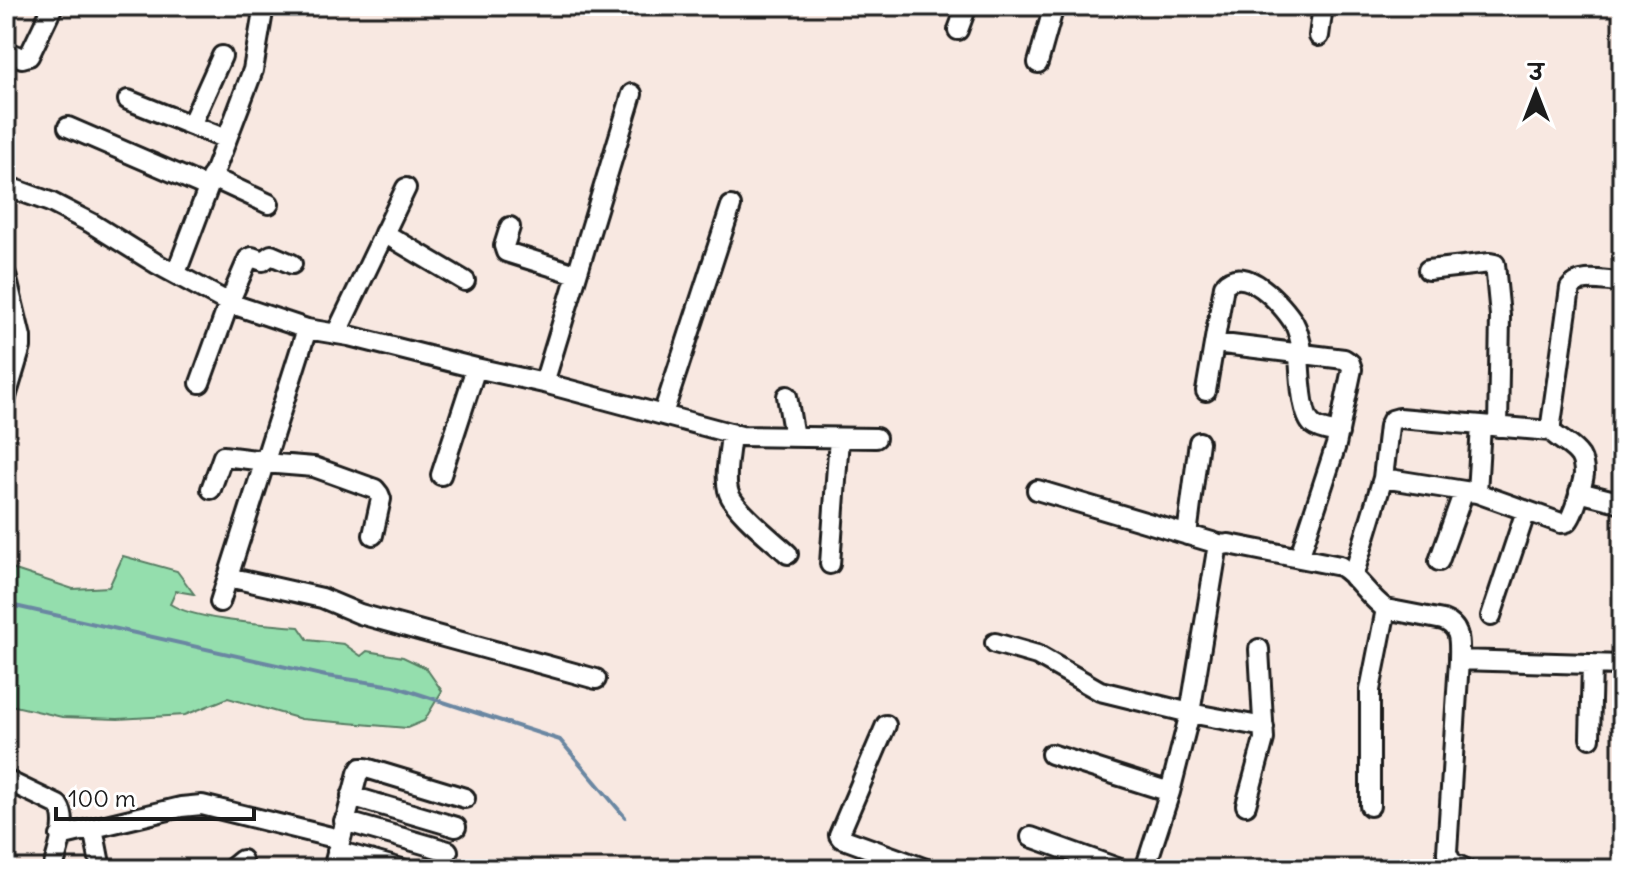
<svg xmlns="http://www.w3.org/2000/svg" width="1628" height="875" font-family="Delius,'Playpen Sans Deva',sans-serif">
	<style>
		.green { fill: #94dead; stroke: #587d64; stroke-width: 2 }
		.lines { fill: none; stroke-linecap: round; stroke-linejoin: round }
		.stream { stroke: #6b87a2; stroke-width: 4 }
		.minor-casing { stroke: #1c1c1c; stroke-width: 24 }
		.minor { stroke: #fff; stroke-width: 18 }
	</style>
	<rect width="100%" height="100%" fill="#f8e8e1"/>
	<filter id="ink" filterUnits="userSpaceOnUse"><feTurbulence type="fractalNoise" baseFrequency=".0125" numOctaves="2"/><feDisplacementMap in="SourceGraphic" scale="16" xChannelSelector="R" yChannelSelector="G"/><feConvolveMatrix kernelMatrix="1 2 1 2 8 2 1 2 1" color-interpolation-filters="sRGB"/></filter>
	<g filter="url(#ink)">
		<!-- green -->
		<path class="green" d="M123,556L177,571L194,594L176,591L170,604C197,621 266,624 299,627L308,640L344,644L361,656L367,651L403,657L426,668L442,691L424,721L407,728L301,719L228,698L185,715L118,719L62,717L6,704V567L73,589L109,587Z"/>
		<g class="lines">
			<!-- stream -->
			<path class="stream" d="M6,604L326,676L394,686L560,740L625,817"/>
			<!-- minor casing -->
			<g class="minor-casing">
				<path id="minor" d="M958,30L967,6
					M1319,36L1323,6
					M6,51L22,58L29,56L53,6
					M1038,63L1054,6
					M128,100L226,139
					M191,125L222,56
					M68,127L207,187
					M211,177L269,204
					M6,186L50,202L91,223L157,264L229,303L307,329L349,336L476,368L544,383L741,436L876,438
					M510,227L504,246L506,252L576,274
					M384,233L465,281
					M1428,270L1490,263L1495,264L1500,316L1498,427
					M176,273L253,70L264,6
					M6,275L21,337V347L6,397
					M336,334L406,188
					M1215,343L1344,359L1350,363L1352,369L1336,445L1299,558
					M1299,354C1300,369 1301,416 1313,425C1319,430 1331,431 1339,433
					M200,383L229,303L248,259L252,257L263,261L271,255L292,264
					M544,383L632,94
					M1206,391L1224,286C1244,261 1283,305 1294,323C1299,332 1301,344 1303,354
					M787,396L794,437
					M663,414L731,206
					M731,433C730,451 724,473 728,490C731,508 774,541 788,554
					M264,463L314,467L375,489L379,494L381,499L373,535
					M441,475L476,368
					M1383,478L1477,493L1561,523C1563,523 1565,523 1567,522C1573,519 1583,482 1584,474C1584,468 1583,461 1580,456C1573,445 1560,441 1551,431V424L1570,288C1580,274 1606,282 1622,282
					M211,489L223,456L265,461
					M1037,490L1222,545
					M1579,492L1622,503
					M1477,493L1481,425
					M1187,535L1199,442
					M1439,561L1464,491
					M830,564L839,438
					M228,577L322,598L360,614L596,679
					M1353,577L1383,478L1389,426L1392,420L1399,418L1551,431
					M220,602L307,329
					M1491,616L1526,511
					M995,643L1037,655L1100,691L1190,713L1264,727
					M1459,660L1622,665
					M886,725L839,835L841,838L926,869
					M1590,738L1592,664
					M1051,754L1170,792
					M6,780L58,805C70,822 57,850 53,869
					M351,796L456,827
					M1246,805L1264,739L1259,649
					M1370,806V690L1386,609
					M344,821L448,851
					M93,828L101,869
					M60,836L181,807L202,805L339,839
					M1031,837L1120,869
					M337,851L402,869
					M231,869L242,860
					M333,869L358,773L361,768H366L465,798
					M1145,869L1170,792L1190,713L1217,550L1222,545L1229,544L1340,566C1358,576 1368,597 1386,609L1443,620C1462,627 1459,643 1459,660L1447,852L1451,862L1466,869"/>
			</g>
			<!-- minor -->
			<use href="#minor" class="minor"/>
		</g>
	</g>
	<!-- margin -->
	<rect width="1628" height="875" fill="none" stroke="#fff" stroke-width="32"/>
	<rect x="16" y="16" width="1596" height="843" fill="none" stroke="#1c1c1c" stroke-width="3" filter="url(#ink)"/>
	<!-- north arrow -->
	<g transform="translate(1536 92)" stroke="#ffffff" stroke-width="6" paint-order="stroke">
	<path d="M0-6L14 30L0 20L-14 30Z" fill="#1c1c1c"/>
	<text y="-12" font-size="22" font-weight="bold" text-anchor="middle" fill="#1c1c1c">उ</text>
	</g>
	<!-- scale -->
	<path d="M56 807v12h198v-12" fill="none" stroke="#1c1c1c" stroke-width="4"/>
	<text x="68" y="807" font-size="24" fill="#1c1c1c" stroke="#ffffff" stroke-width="6" paint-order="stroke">100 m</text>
</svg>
